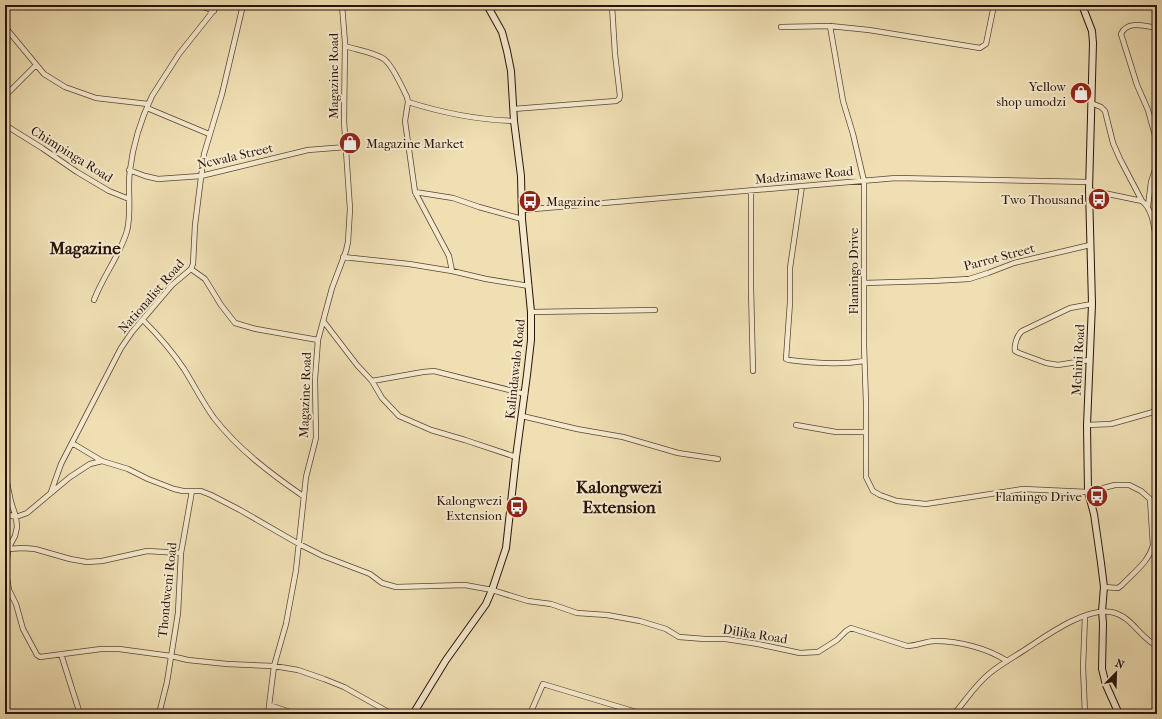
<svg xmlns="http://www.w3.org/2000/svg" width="1162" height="719" font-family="'IM FELL French Canon',serif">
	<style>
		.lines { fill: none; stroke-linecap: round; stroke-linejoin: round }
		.street-casing { stroke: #5a4634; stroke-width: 6 }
		.secondary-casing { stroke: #28130a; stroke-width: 8 }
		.street { stroke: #f5eace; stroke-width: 4.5 }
		.secondary { stroke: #f5eace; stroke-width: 6 }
		.labels { text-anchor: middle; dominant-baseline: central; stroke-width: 4; stroke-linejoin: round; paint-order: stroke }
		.street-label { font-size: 13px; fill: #28130a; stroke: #f5eace }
		.poi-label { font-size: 13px; fill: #28130a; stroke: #f5eace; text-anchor: end }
		.district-label { font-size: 17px; font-weight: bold; fill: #28130a; stroke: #f5eace }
	</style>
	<rect width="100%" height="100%" fill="#efdfb3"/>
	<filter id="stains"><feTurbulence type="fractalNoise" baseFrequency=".005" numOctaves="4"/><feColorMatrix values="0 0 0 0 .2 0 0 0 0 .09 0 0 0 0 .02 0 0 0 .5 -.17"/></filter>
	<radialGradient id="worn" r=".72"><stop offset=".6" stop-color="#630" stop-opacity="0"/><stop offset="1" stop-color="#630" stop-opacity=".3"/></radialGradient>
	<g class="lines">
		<!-- street casing -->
		<g class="street-casing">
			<path id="street" d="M198,5L214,11
				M491,9L497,5
				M830,26L843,101L853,134L864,181V346L866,403V477L873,491L880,495L897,501L926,504L1023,489L1088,492L1115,485H1129L1141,491L1150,499L1153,545C1149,562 1133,573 1122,585L1118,588L1104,587
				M5,27L44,74L65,87L96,98L148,104
				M781,27L830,26L869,30L980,48L986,44L994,5
				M1157,28C1145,26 1127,20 1121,34L1137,85L1148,110L1157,143
				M345,46C357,50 373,52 384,59C393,66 402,87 407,97L408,102L405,121L415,192L449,256L452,271
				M5,96L36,65
				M408,102C443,113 478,120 514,121
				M1091,103L1101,107L1105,111L1113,143L1120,159L1142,201C1154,211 1154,229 1157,244
				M147,108L209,134
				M513,109L616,101L619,99L620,96L615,54L612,6
				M5,125L42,148L77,172L109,191L129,199
				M129,170L145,176L158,179L201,176L308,150L346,147
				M802,186L790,268V302L786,359L789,360C815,363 839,365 864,361
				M1089,190L1142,201
				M751,191V288L753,371
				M415,192L453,198L479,207L522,219
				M1148,206L1151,182L1157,164
				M522,210L896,178L1089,182
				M343,257L409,264L452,271L486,279L529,286
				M191,269L205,279L221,305L235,323L256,329L318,340
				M864,283L932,281L969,279L988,273L1014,263L1090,245
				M94,300C103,276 120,255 127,231C132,211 127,189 130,170C133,145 141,119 152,96L179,54L218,5
				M531,312L655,310
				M143,320C159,336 172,351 184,369C194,385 203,403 214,418C238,449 271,474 303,496
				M324,322L357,365L372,381L382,398L399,416L431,430L465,440L516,457
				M1089,360L1058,365L1046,363L1019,353L1015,351C1014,345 1017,335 1022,331L1070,308L1092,304
				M372,381L423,372L434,371L525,394
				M522,416L577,429L623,437L678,453L718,459
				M796,425L836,432H866
				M1087,425L1111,424L1157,411
				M72,443L102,461
				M5,473L11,502L16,517L17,527L15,536L8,549L6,573L9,590L16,604L23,629L37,655L40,657L101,649H119L171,656L188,660L227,664L274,666L298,670L324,679L344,687L392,714
				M51,492L61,464L121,348L132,332L172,285L191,269L193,264L195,225L204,154L222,94L243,5
				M5,514L16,517L27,513L70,477L90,464L102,461L128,469L148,479L174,489L183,491H201L211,495L240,510L299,544L323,556L370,574L382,583L396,587L465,585L492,590L528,601L551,604L577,613L607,615L640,621L666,629L679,637L705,639H726L758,644L800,653L818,652L837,640L846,631L851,628L907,646C917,646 926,641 935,641C959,641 987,648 1007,661
				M8,549L23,548L35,549L70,559L87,562L102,561L147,551L181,553
				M1085,616L1083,667L1085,714
				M61,654L80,714
				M269,705L296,714
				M159,714L167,682L178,613L181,553L192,491
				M268,714L274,666L286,624L296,570L306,477L316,438L315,379L318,340L332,288L346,251L348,242L350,209L344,121L345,43L342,5
				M530,714L543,684L643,714
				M954,714C966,700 976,684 990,673C1001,664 1014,657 1026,649C1046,636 1086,607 1111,612C1132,616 1139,637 1157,646
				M1141,714L1157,712"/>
		</g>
		<!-- secondary casing -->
		<g class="secondary-casing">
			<path id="secondary" d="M1082,5L1092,31L1093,43L1089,190L1092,304L1087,425L1088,492L1094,514L1101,563L1104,587L1102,611L1103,623L1102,669L1106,685L1119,714
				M413,714L446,660L486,604L492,590L506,548L516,457L527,375L531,340V312L522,219L521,176L514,121L511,71L507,51L502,32L487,5"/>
		</g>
		<!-- street -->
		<use href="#street" class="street"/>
		<!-- secondary -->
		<use href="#secondary" class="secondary"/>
	</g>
	<!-- icons -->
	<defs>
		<g id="shop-disc" transform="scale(1.15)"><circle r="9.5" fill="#8f2418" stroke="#f5eace"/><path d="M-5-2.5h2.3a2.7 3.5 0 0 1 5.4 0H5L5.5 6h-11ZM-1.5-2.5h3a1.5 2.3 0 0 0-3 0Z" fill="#fff"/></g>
		<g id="bus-disc" transform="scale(1.15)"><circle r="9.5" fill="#8f2418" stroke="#f5eace"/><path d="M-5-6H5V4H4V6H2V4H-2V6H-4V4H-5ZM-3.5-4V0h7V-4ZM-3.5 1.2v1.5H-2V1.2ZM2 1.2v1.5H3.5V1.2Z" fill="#fff"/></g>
	</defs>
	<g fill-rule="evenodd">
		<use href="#shop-disc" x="1081" y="93"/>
		<use href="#shop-disc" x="350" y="143"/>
		<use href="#bus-disc" x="1099" y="199"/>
		<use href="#bus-disc" x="530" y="201"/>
		<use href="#bus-disc" x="1097" y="496"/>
		<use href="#bus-disc" x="517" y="507"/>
	</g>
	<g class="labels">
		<!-- street labels -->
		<g class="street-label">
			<text transform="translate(333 76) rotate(-90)">Magazine Road</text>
			<text transform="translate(72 154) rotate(32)">Chimpinga Road</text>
			<text transform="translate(235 156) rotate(-13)">Ncwala Street</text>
			<text transform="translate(804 175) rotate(-5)">Madzimawe Road</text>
			<text transform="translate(999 257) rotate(-15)">Parrot Street</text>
			<text transform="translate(853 271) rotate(-90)">Flamingo Drive</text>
			<text transform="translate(151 296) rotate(-49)">Nationalist Road</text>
			<text transform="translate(1078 360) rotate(-87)">Mchini Road</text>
			<text transform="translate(515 369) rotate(-84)">Kalindawalo Road</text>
			<text transform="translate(305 395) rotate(-88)">Magazine Road</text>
			<text transform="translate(167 590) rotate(-84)">Thondweni Road</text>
			<text transform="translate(755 634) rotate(9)">Dilika Road</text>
		</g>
		<!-- poi labels -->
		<g class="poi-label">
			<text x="1066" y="86">Yellow<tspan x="1066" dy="15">shop umodzi</tspan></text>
			<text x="366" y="143" text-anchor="start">Magazine Market</text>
			<text x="1084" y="199">Two Thousand</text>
			<text x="546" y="201" text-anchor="start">Magazine</text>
			<text x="1082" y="496">Flamingo Drive</text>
			<text x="502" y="500">Kalongwezi<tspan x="502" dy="15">Extension</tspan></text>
		</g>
		<!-- district labels -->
		<g class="district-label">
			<text x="85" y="248">Magazine</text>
			<text x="619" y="487">Kalongwezi<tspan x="619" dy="20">Extension</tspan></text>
		</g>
	</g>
	<!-- margin -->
	<rect width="1162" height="719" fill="none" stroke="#efdfb3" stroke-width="20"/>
	<rect x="6" y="6" width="1150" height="707" fill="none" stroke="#28130a" stroke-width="2"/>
	<rect x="10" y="10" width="1142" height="699" fill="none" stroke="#28130a"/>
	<!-- north arrow -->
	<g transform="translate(1116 673) rotate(23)" stroke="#f5eace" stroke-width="3" paint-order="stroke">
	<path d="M0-3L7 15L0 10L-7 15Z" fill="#28130a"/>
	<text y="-6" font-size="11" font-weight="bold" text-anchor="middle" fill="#28130a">N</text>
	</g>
	<rect width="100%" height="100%" filter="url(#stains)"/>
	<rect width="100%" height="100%" fill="url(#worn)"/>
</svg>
